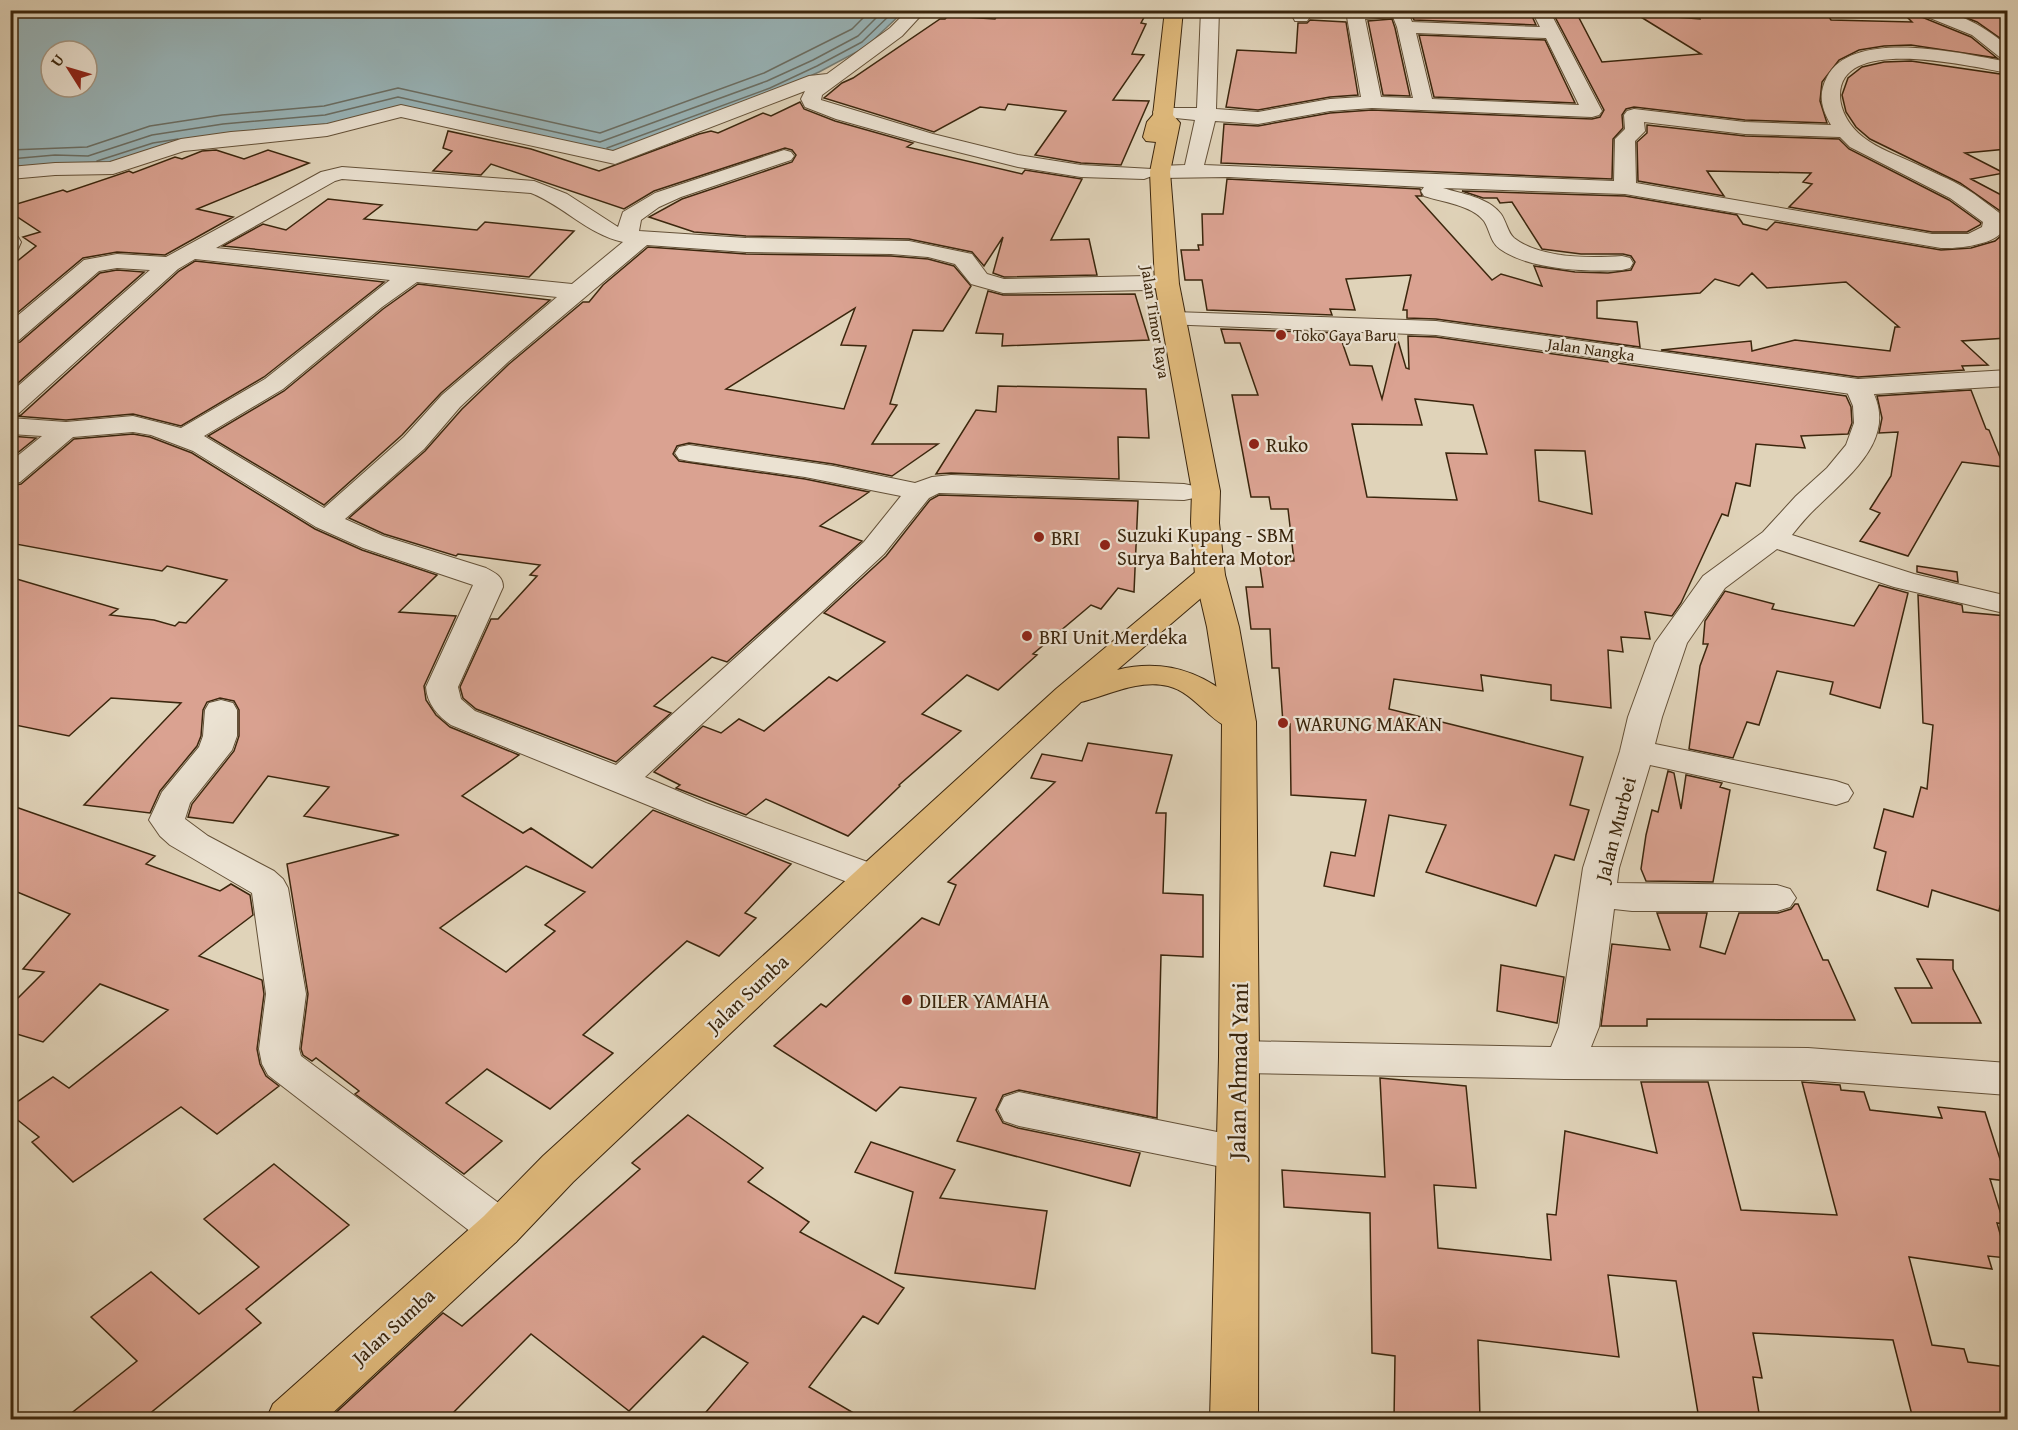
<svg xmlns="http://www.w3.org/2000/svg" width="2018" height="1430" font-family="'Gentium Book Plus',serif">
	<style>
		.water { fill: #98b5ba; stroke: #737c75; stroke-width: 1.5; fill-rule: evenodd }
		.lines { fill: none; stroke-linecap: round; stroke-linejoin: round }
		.shore { stroke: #6a6e64; stroke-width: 1.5 }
		.building { fill: #daa291; stroke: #3b260d; stroke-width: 1.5; fill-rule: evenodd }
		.minor-casing { stroke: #645138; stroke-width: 2 }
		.tertiary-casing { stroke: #645138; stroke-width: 2 }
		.primary-casing { stroke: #3b260d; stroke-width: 2 }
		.trunk-casing { stroke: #3b260d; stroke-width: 2 }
		.minor { fill: #ebe2d2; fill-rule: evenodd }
		.tertiary { fill: #ebe2d2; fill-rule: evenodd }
		.primary { fill: #e0ba7c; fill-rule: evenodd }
		.trunk { fill: #e0ba7c; fill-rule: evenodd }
		.poi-dot { fill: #8f2418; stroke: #ebe2d2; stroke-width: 2 }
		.labels { text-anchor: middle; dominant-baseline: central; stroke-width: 4.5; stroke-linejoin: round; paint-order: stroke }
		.far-street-label { font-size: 16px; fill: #3b260d; stroke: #ebe2d2 }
		.far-poi-label { font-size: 16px; fill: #3b260d; stroke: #ebe2d2; text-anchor: start }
		.poi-label { font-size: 20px; fill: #3b260d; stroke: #ebe2d2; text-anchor: start }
		.street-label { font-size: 20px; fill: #3b260d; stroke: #ebe2d2 }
		.near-street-label { font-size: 24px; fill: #3b260d; stroke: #ebe2d2 }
	</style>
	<rect width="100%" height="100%" fill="#e0d3b9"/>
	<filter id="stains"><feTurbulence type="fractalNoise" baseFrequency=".00333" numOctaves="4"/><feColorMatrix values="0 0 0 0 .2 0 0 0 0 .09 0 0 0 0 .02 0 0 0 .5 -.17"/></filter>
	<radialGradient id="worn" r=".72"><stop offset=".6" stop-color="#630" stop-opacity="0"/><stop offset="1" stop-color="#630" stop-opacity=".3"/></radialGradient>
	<!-- water -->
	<path class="water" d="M10,11H904L866,47L819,72L772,93L601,157L398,110L328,128L224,137L90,169L11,172ZM51,51H87V87H51Z"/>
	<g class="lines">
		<!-- shore -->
		<path class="shore" d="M607,148L770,88L817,66L862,42L895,10
			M10,150L87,147L150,126L222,115L324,106L398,88L600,133L764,73L852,29L871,10
			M10,159L55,155L88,156L152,135L223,124L325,115L398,97L600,142L767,81L813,60L858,36L884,10
			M97,161L153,143L178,139"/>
	</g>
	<!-- building -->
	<path class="building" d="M1001,10H1148L1141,23L1146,24L1132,54L1144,55L1113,100L1149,101L1121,165L1081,163L1035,155L1066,111L1008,104L1005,110L980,107L934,132L824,98L842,83L853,78L940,19H945L948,16L995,19Z
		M1427,10L1531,14L1536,25L1414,20L1412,15L1427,16Z
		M1702,10H1824L1831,20L1912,22L1900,10H1916L1919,16L1971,37L1997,58L1911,45L1884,46L1859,50L1839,60L1822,82L1820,101L1827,123L1745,120L1634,107L1626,109L1622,115L1623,128L1613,139L1612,179L1221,163L1224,124L1258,126L1330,113L1372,110L1592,119L1600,117L1604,110L1554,15L1578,16L1602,62L1701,54L1636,14L1700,19L1699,15H1703Z
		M1946,10H1995L2007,27V43L1977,22Z
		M1392,19L1395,28L1410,96L1383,95L1368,21Z
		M1310,20L1346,22L1358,95L1330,97L1258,110L1226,107L1237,50L1296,53L1298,23H1307Z
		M1419,35L1545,40L1575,103L1434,97Z
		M1911,61L2007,75V149L1965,153L2004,173L1971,179L2007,198V338L1962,341L1988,365L1962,366L1964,370L1858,377L1661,350L1751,341L1752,351L1795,340L1890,351L1895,327H1899L1846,282L1767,288L1752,273L1739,286L1715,279L1700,293L1597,301V318L1637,322L1640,347L1436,319L1407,318V310H1403L1411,275L1346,279L1355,310L1330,309L1332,315L1207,310L1202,280H1185L1181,250H1199L1198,245H1203L1202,214H1223L1227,179L1420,189L1422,196H1416L1492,280L1501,274L1542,286L1534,266L1575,272L1608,273L1631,270L1635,262L1631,256L1623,254H1581L1542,249L1512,202L1500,203L1497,198H1483L1462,191L1625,196L1737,215L1743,224L1767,230L1775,222L1941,250L1971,248L1995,241L2003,234L2007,226L2003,213L1960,183L1870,139L1856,127L1846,112L1842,95L1848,78L1862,67L1884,62Z
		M800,102L804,109L835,121L913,143L907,147L1022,174L1025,170L1082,179L1051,240L1089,239L1097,275L1004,277L993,273L1003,237L984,266L972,252L909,239L746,236L694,232L649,217L682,199L792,162L796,155L792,150L785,148L654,191L624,209L491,164L481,175L433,171L452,151L443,148L448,131L531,149L599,171L699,134L711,131L718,133L763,113L771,116Z
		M1647,125L1745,136L1839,139L1849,149L1949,200L1981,223L1980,225L1967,232H1932L1789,207L1812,184L1803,182L1811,173L1707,171L1724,196L1638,181L1637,142L1647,133Z
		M216,150L244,159L268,150L309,163L197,209L233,217L165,255L117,252L83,258L10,319V267L36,246L23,237L40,232L10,212V206L63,190L67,192L129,171L133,173L175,157L182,159L202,151Z
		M328,199L382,205L364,219L477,230L485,222L574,231L529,277L223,246L263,224L286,230Z
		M648,247L746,254L891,256L928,259L954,266L971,286L943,331L913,330L890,404L897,405L872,444H938L892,476L833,464L689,443L677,446L673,454L679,461L805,479L869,492L820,526L862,541L727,662L712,657L654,706L671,713L616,762L476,709L463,698L460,687L491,619H498L537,576L530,575L540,565L458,554L456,556L384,534L349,518L425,451L462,409L509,364L583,302H589L603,285ZM855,308L841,345L866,346L844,409L726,389Z
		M195,261L384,282L264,377L181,426L133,414L66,420L15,416L21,415L179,271Z
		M117,270L144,272L10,390V344L20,342L100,273Z
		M418,284L550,300L441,393L402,435L324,505L208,436L284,391L383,309Z
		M988,291L1003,295L1135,294L1149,340L1002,346L1003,334L976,333Z
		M1221,329L1339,333L1350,365L1372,366L1382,399L1397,337L1406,368L1409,369L1408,336L1436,337L1846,396L1851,407L1852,423L1848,434L1801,436L1805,448L1756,444L1750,486L1736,483L1728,516L1722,514L1681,603L1672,616L1645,612L1650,639L1621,637L1623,652L1608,650L1611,708L1551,700V685L1481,675L1483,691L1394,679L1389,709L1583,757L1570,805L1589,810L1574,860L1555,855L1536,906L1426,872L1446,825L1389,815L1374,896L1324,886L1331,852L1355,856L1366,800L1291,795L1290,724L1283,723L1279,668H1272L1270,629H1251L1246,587H1263L1259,560L1294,561L1288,509H1271L1269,497H1251L1232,395H1258L1240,343H1225ZM1415,399L1473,405L1487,454L1446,453L1457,500L1367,497L1352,424L1422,425ZM1535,450L1585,451L1592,514L1539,501Z
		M998,386L1146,389L1149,438L1118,437L1119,479L951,473L936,474L976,410L996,412Z
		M1971,390L1986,429L1989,430L2004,467L1962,462L1908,556L1860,541L1880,513L1870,509L1891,476L1898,432L1879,433L1882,418L1877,396Z
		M133,434L150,437L192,453L315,529L362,550L437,575L399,612L456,616L424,686L426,700L436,715L450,727L519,755L462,796L523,833L531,828L592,868L653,810L791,864L745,913L756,918L719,956L687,941L583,1035L613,1053L550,1109L487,1069L446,1103L502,1141L464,1174L355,1094L359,1091L316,1058L312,1061L303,1055L301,1049L308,994L287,864L399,835L304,816L329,787L268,776L233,823L188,817L192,804L234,751L239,736V710L234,701L220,698L207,702L203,710L201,736L197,746L160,791L150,813L84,805L181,703L111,698L69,736L10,724V577L118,609L110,615L154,620L175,626L179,622L186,623L227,580L167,566L162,571L10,543V486L21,484L74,439ZM526,866L585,892L545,925L555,931L506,972L440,928Z
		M10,436L36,438L10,459Z
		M939,495L1138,501L1134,592L1118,588L1101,609L1091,605L1033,654L1037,655L998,690L967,675L922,714L961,731L899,785L900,786L848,836L766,799L746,815L676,788L680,785L654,772L703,726L721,733L739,719L764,731L829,677L837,681L885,642L824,613L886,556L930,500Z
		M1917,566L1957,572L1958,582L1917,572Z
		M1879,585L1908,593L1880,708L1830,694L1833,682L1777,671L1759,725L1747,722L1733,758L1689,749L1700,666L1708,644H1703L1705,621L1725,591L1774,604L1772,609L1854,626Z
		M1918,595L1962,605L1963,612L2007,616V908L2000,906L1999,911L1932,890L1928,907L1877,890L1886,852L1874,848L1884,809L1913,817L1921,787L1927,789L1933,725L1923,723Z
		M1088,743L1172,755L1156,813H1166L1163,893L1203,895V957L1161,955L1157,1118L1019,1090L1003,1095L996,1110L1003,1123L1018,1128L1140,1153L1130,1186L957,1141L976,1098L900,1087L876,1111L774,1046L821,1004L826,1007L922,918L939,925L956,885L948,882L1055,782L1031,778L1042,754L1082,761Z
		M1668,771L1674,773L1681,809L1686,775L1722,783L1720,787L1730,790L1713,882L1646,881L1641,869L1646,835L1652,810L1658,812Z
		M10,805L155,856L146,864L220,891L231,884L250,895L253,915L199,956L262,980L264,994L257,1049L260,1064L266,1076L279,1086L217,1134L181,1107L73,1182L32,1142L39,1137L10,1114V1107L53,1077L69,1088L168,1010L100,984L43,1042L10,1032V1006L44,972L23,969L70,914L10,889Z
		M1795,904H1798L1823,960H1828L1855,1020L1647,1019V1026H1601L1612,944L1670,950L1657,913H1707L1700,947L1725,954L1739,913H1778L1791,909Z
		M1917,959L1953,960V969L1981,1023H1912L1895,988H1932Z
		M1501,965L1564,977L1557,1023L1497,1011Z
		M1380,1078L1466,1086L1476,1188L1434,1185L1438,1248L1551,1260L1547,1214L1556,1215L1565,1131L1657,1153L1641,1082H1708L1741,1210L1837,1215L1802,1082L1840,1085L1841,1090L1864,1092L1870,1110L1942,1118L1938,1107L1985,1112L2007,1181L1990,1179L2004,1224L1997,1223L2007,1258L1988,1256L1992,1269L1909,1257L1932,1345L1964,1349L1968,1362L2007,1367V1419H1913L1893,1340L1753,1333L1762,1378L1753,1377L1760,1419H1699L1676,1281L1608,1275L1619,1357L1478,1340L1480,1419H1394L1395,1356L1372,1353L1370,1213L1284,1207L1282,1170L1385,1177Z
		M688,1115L763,1168L748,1182L809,1222L800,1232L904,1288L878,1324L863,1316L809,1387L864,1419H700L748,1363L703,1336L629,1411L531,1334L447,1419H329L443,1313L462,1326L640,1169L632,1163Z
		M871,1142L955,1170L940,1198L1047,1211L1035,1289L895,1273L913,1192L855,1172Z
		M274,1164L349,1225L246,1309L261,1323L143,1419H64L137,1361L91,1317L151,1272L199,1314L259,1267L204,1219Z"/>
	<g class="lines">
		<!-- minor casing -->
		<g class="minor-casing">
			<path id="minor" d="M908,10H926L902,36L822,95L821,100L933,134L1018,155L1081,165L1152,169L1160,166L1185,165L1195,120L1156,116L1153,112L1156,108H1197L1201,10H1219L1216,109L1258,112L1330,99L1361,97L1347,17L1351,10H1407L1412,22L1540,27L1533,13L1535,10H1549L1602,111L1599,115L1592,117L1372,108L1330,111L1258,124L1215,121L1204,165L1614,181L1615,139L1625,129L1624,115L1627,111L1634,109L1745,122L1831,125C1821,108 1818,94 1827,77C1853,27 1964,54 2008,62V73C1973,67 1840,34 1840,95C1840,111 1850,127 1863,137C1878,149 1899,156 1916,164C1932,172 1950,179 1965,188C1978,196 1990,206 2002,215C2018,244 1956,249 1941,248L1625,194L1443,188C1462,194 1488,197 1501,214C1506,221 1508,233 1514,238C1541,259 1590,258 1622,256L1630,258L1633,263L1630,268L1622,270C1586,272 1530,270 1500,249C1490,242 1490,230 1484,221C1472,205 1442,202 1424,196L1421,191L1424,187L1229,177L1160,178L1152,176L1144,179L1081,177L1018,167L918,142L836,119L805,107L801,99L805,91L615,164L401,117L327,136L184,151L113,174L55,175L10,179V167L55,163L110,162L181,139L231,132L327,124L401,105L613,151L809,76L827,74L890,28ZM1393,17L1397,27L1413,98L1381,97L1365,19ZM1416,33L1546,38L1579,105L1432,99ZM1644,122L1745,134L1840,137L1850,147L1950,198L1983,222L1982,227L1968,234H1932L1636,183L1635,141L1645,131Z
				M1289,10H1306L1310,17L1307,21H1295Z
				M1918,10C1956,10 1978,22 2008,46V60L2002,59L1972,35L1920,14Z
				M784,150L791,152L794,156L791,160L681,197L659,207L641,220L639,231L746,238L909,241L972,254L987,274L1004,279L1148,276L1156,278L1160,283L1156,288L1148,290L1003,293L971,284L955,264L928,257L891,254L746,252L647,245L508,362L460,407L424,449L345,519L383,536L486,568C495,573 503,576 503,587L458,687L461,699L475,711L616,765L864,542L901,496L805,477L689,461L679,459L675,453L679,447L689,445L833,466L915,483L932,477L951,475L1184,484L1194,486L1198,492L1194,498L1184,500L939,493L929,498L884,554L645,777L706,803L884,868L889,877L884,886L871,890L858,886L682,819L451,725C438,716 427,704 426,687L473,585L363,548L316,527L193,451L151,435L133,432L73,437L20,482L10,484V462L42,436L10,434V418L66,422L133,416L181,428L265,379L390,280L195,259L178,269L19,413L10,415V393L150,270L117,268L99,271L19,340L10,342V322L84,260L117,254L166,257L321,172L342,167L534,181L567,194L618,227L623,212L655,193ZM342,179L531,193C564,206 587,234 623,242L572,284L216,248L335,181ZM417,282L557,297L442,395L404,437L324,508L204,436L283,389L382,307Z
				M10,235L18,237L21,242L18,249L10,251Z
				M1858,379L1867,382C1903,434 1852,473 1817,507C1808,515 1800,525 1792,535L1914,574L2008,596V614L1894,587L1777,549L1725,588L1687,643L1662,717L1655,744L1836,781L1848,785L1853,793L1848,801L1836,805L1650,765L1619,868L1617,883L1777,885L1790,889L1796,898L1790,907L1777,911H1632L1614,909L1599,1027L1591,1047L1808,1048L2008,1063V1095L1808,1080L1565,1079L1239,1073L1225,1068L1219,1057L1225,1046L1239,1041L1551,1047L1559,1027L1583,868L1620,751L1628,717L1655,643L1703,576L1763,532L1796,496L1827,468L1846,445L1854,423L1853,406L1845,387L1849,382Z
				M221,700L233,703L237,710V736L232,750L190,803L185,819L208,836L274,871L283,879L288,888L306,994L299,1049L301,1056L516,1216L522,1229L516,1242L500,1248L484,1242L268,1075L262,1064L259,1049L266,994L252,893L170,845L160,836L149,820L162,792L199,747L203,736L205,710L209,703Z
				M1019,1092L1237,1136L1252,1141L1258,1153L1252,1165L1237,1170L1019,1126L1004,1121L998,1109L1004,1097Z"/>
		</g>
		<!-- tertiary casing -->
		<g class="tertiary-casing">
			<path id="tertiary" d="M1174,312L1436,321L1858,379L2008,370V386L1858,395L1436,335L1165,324L1162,319L1165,314Z"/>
		</g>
		<!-- primary casing -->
		<g class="primary-casing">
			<path id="primary" d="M1210,566L1221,569L1225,575L1221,581L1117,670C1161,659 1199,670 1233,699C1241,706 1250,713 1256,722L1251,729C1216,738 1201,694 1168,686C1138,679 1109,695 1081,702L573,1182L516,1242L325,1420H266L273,1404L484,1216L543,1156L1056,689L1199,569Z"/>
		</g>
		<!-- trunk casing -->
		<g class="trunk-casing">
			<path id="trunk" d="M1165,10H1183L1173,115L1180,123L1170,172L1179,284L1220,491L1219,523L1225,575L1239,627L1256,722L1259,1057L1258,1420H1210L1219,1057L1222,722L1207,627L1195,575L1191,523L1192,491L1155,284L1150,172L1156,142L1146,141L1143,137L1147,122L1153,115Z"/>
		</g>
		<!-- minor -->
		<use href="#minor" class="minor"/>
		<!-- tertiary -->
		<use href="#tertiary" class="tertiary"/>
		<!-- primary -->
		<use href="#primary" class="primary"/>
		<!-- trunk -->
		<use href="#trunk" class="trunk"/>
	</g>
	<!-- markers -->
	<g class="poi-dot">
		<circle cx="1281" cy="335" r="6"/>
		<circle cx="1254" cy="444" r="6"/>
		<circle cx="1039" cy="537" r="6"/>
		<circle cx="1105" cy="545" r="6"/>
		<circle cx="1027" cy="636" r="6"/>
		<circle cx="1283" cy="723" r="6"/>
		<circle cx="907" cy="1000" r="6"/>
	</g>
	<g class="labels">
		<!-- far-street labels -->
		<g class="far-street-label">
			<text transform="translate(1156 322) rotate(81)">Jalan Timor Raya</text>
			<text transform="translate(1591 349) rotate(8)">Jalan Nangka</text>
		</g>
		<!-- far-poi labels -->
		<g class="far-poi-label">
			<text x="1293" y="335">Toko Gaya Baru</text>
		</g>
		<!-- poi labels -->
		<g class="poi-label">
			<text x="1266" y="444">Ruko</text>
			<text x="1117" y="534">Suzuki Kupang - SBM<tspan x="1117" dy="23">Surya Bahtera Motor</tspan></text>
			<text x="1051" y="537">BRI</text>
			<text x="1039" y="636">BRI Unit Merdeka</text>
			<text x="1295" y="723">WARUNG MAKAN</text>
			<text x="919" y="1000">DILER YAMAHA</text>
		</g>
		<!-- street labels -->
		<g class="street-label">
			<text transform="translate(1615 829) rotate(-75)">Jalan Murbei</text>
			<text transform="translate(747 993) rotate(-43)">Jalan Sumba</text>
			<text transform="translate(393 1326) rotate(-42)">Jalan Sumba</text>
		</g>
		<!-- near-street labels -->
		<g class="near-street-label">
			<text transform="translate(1238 1071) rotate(-89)">Jalan Ahmad Yani</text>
		</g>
	</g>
	<!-- margin -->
	<rect width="2018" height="1430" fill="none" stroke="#e0d3b9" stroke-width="36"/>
	<rect x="12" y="12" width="1994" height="1406" fill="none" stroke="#3b260d" stroke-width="3"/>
	<rect x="18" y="18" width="1982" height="1394" fill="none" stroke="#3b260d" stroke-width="1.5"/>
	<!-- north arrow -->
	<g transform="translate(69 69) rotate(307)"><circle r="28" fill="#ebe2d2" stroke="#a59783" stroke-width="1.5"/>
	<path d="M0-4.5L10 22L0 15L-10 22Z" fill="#8f2418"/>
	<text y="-9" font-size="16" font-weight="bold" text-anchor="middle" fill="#3b260d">U</text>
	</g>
	<rect width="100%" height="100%" filter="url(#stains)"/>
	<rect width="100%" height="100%" fill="url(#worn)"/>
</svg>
